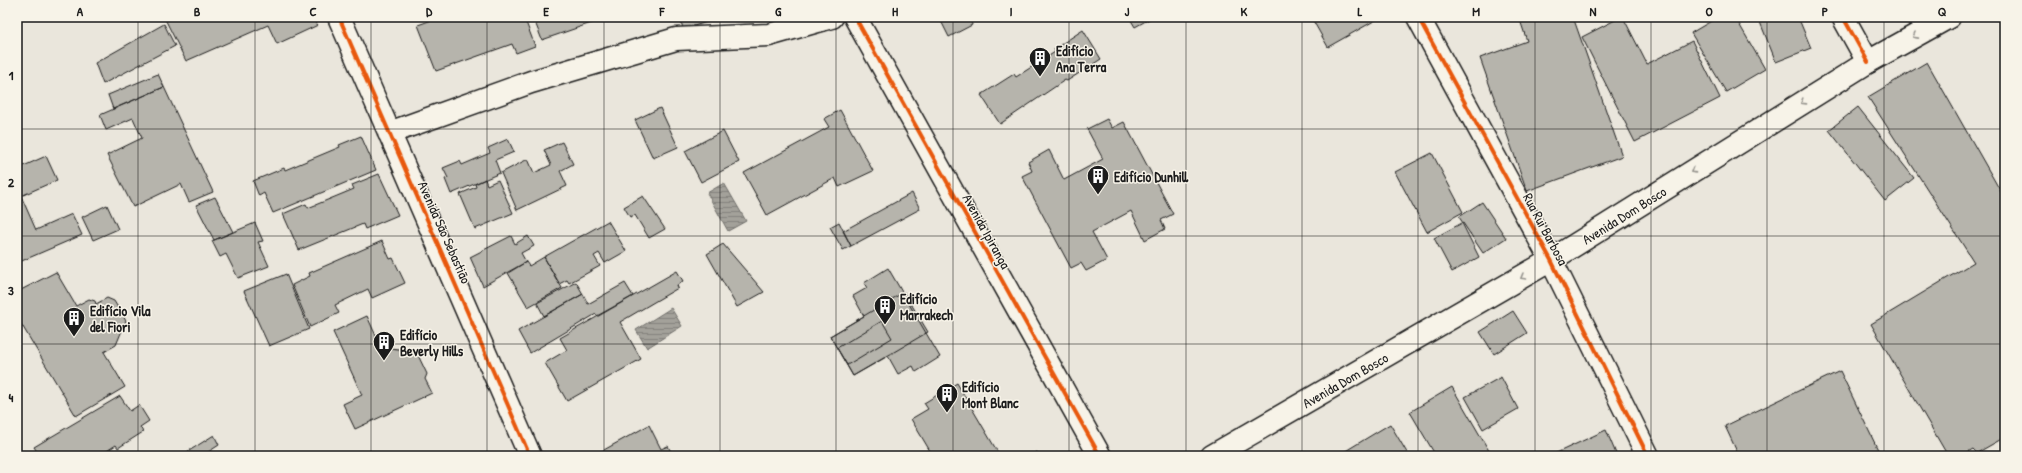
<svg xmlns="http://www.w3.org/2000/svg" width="2022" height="473" font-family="'Patrick Hand',sans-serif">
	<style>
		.water { fill: url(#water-rules); stroke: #6d6c68 }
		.building { fill: #b6b4ac; stroke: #1c1c1c }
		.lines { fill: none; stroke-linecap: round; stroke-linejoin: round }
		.minor-casing { stroke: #1c1c1c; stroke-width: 25 }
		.major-casing { stroke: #1c1c1c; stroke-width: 25 }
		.minor { stroke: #f7f3e8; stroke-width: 22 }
		.major { stroke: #f7f3e8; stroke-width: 22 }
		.cycleway-casing { stroke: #f7f3e8; stroke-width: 6 }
		.cycleway { stroke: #e8590c; stroke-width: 4 }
		.oneway { stroke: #94928c }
		.grid { fill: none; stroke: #1c1c1c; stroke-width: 1; stroke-opacity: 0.55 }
		.labels { text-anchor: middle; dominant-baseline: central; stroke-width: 3; stroke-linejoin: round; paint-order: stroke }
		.poi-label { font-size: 14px; font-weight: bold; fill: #1c1c1c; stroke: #f7f3e8; text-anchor: start }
		.street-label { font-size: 14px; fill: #1c1c1c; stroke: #f7f3e8 }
		.neatline { fill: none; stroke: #1c1c1c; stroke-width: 1.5 }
		.grid-label { font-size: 13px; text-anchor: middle; font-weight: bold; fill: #1c1c1c }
	</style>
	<defs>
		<pattern id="water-rules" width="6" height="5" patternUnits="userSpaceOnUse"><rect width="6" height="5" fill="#a3a19a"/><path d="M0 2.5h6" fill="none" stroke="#84827d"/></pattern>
	</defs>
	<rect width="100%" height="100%" fill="#eae6dc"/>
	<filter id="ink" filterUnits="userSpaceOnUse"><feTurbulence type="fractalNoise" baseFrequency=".025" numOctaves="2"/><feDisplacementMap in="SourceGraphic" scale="8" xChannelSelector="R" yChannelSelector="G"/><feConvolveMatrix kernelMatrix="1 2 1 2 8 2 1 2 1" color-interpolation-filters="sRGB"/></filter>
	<g filter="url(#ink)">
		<!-- water -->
		<path class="water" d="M724,183L746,221L728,231L707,193Z
			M671,308L682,326L647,348L636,330Z"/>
		<!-- building -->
		<path class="building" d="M169,17H311L318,25L277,44L268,25L186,61L165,19Z
			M440,17H524L535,46L516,53L512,44L436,71L418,25Z
			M533,17H599L600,20L542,40Z
			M603,17H620L605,21Z
			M680,17H725L683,29Z
			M939,17H978L971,20L972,25L949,37Z
			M1129,17H1153L1135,27Z
			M1311,17H1381L1328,47Z
			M1519,17H1573L1622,156L1527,191L1480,58L1527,41Z
			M1621,17H1623L1647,64L1692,41L1720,98L1635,142L1582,37Z
			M1718,17H1735L1765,69L1726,92L1691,33Z
			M1758,17H1798L1811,48L1776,62Z
			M164,24L175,46L103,84L95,63Z
			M1083,30L1101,59L1067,81L1065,80L1000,124L981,95L1014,74L1016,77L1055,52L1054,49Z
			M1927,62L2005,199V437L1977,453L1973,449L1961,456H1948L1871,324L1974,262L1868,97Z
			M158,74L164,87L113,109L108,95Z
			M164,87L213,192L189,202L181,184L133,207L107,155L142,138L133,118L106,130L100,115Z
			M1858,107L1914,178L1885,201L1829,130Z
			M660,108L678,147L653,158L635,120Z
			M840,110L873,171L839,187L835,178L767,215L744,173L829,127L824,119Z
			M1107,119L1112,128L1124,122L1173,214L1161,220L1165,229L1145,240L1131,211L1092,232L1107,260L1086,271L1081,263L1071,268L1022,176L1032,171L1028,162L1049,150L1064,180L1103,159L1087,129Z
			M723,131L739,162L701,182L685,151Z
			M361,136L376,170L273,213L264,193L259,196L253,181L284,168L285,170L340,147L339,145Z
			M508,139L514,152L495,160L500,173L451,194L445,179L448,178L443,168L460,161L462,165L490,153L488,148Z
			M562,142L573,164L560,171L567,186L517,210L501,173L528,159L534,173L551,165L544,150Z
			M1432,153L1463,212L1427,232L1395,172Z
			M46,156L57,180L21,196L36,230L72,214L82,235L17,263V169Z
			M379,174L398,215L365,229L363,224L299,250L283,214L306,204L308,208L354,189L352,185Z
			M485,179L487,185L498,180L513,213L475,229L460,194L476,187L475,184Z
			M912,193L920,209L851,246L843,231Z
			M643,196L665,229L649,238L635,215L630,217L624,207Z
			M215,197L233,232L214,240L196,205Z
			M1482,202L1506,238L1483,253L1459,217Z
			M107,205L118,229L93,240L82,217Z
			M608,221L626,251L605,263L599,253L594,256L600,266L569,283L567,280L559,284L544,257Z
			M839,222L851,246L843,250L830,227Z
			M255,223L263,241L258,242L269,266L238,278L226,254L220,257L212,241Z
			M1462,223L1479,257L1452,272L1434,238Z
			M511,236L515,244L528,236L534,246L521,253L526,262L483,286L470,257Z
			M382,241L390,259L393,258L405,283L372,298L368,289L335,305L339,313L310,327L292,285L310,276L309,273Z
			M723,244L764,292L737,307L707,254Z
			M544,257L562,288L528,307L508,273L526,262L529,266Z
			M888,268L940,357L916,372L913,366L898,374L888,356L853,376L830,336L864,316L853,296L867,288L864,283Z
			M677,271L683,281L677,285L678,288L620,322L641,359L567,401L545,363L567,350L560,338Z
			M56,272L76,306L89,299L95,301L96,304L107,298L114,301L126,321L116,345L104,352L125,387L76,416L17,317V292Z
			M286,274L309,329L269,346L244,291Z
			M576,282L583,294L544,316L537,303Z
			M625,283L633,296L597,316L596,314L530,353L518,331L583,294L588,304Z
			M904,292L928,332L853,376L830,336Z
			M1513,311L1527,333L1494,354L1480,332Z
			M367,316L381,347L416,351L427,374L425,379L432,393L355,429L343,404L362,395L333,332Z
			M882,321L892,338L847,365L837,348Z
			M1840,371L1881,456H1739L1725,426Z
			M1501,377L1518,409L1483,429L1465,397Z
			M957,383L1000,456H933L911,419L928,409L924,403Z
			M1452,387L1492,456H1436L1410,412Z
			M120,396L130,411L139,405L149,421L140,427L143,432L118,448L116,445L99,456H40L34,447Z
			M1390,424L1409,456H1340L1339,455Z
			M649,425L661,449L668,446L673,456H593Z
			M1606,430L1617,456H1550Z
			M214,435L219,445L202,456H181Z
			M1037,452L1039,456H1030Z"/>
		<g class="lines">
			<!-- minor casing -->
			<g class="minor-casing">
				<path id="minor" d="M339,17L530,456
					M855,17L1100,456
					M1418,17L1551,260L1648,456
					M1843,17L1868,62
					M389,133L531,82L676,39L769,35L832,17"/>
			</g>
			<!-- major casing -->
			<g class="major-casing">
				<path id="major" d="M1212,456L1551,260L1868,62L1949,17"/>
			</g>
			<!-- minor -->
			<use href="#minor" class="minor"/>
			<!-- major -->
			<use href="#major" class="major"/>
			<!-- cycleway casing -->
			<g class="cycleway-casing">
				<path id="cycleway" d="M339,17L530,456
					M855,17L1100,456
					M1418,17L1551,260L1648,456
					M1843,17L1868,62"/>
			</g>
			<!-- cycleway -->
			<use href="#cycleway" class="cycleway"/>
		</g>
		<!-- one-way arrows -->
		<defs><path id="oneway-chevron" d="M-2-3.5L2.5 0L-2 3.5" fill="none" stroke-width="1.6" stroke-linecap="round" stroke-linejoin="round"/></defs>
		<g class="oneway">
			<use href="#oneway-chevron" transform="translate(1915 36) rotate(151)"/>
			<use href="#oneway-chevron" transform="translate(1803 102) rotate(148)"/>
			<use href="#oneway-chevron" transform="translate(1693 171) rotate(148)"/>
			<use href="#oneway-chevron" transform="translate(1523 277) rotate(150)"/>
		</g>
	</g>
	<!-- grid -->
	<path class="grid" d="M138,17V456M255,17V456M371,17V456M487,17V456M604,17V456M720,17V456M836,17V456M953,17V456M1069,17V456M1186,17V456M1302,17V456M1418,17V456M1535,17V456M1651,17V456M1767,17V456M1884,17V456M17,129H2005M17,236H2005M17,344H2005"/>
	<!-- icons -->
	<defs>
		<g id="building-pin" transform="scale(1.15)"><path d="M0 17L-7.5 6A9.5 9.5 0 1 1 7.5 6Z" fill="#1c1c1c" stroke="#f7f3e8"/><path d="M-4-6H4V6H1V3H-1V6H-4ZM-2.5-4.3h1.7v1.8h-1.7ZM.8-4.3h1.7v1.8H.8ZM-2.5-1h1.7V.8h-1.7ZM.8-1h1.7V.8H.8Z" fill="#fff"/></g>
	</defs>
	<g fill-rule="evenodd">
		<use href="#building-pin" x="1040" y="58"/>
		<use href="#building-pin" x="1098" y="176"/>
		<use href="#building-pin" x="885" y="306"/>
		<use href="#building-pin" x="74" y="318"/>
		<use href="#building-pin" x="384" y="342"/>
		<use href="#building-pin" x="947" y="394"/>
	</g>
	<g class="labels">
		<!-- poi labels -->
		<g class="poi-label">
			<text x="1056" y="50">Edifício<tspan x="1056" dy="16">Ana Terra</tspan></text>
			<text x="1114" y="176">Edifício Dunhill</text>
			<text x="900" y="298">Edifício<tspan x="900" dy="16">Marrakech</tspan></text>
			<text x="90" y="310">Edifício Vila<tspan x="90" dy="16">del Fiori</tspan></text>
			<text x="400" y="334">Edifício<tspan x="400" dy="16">Beverly Hills</tspan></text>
			<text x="962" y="386">Edifício<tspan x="962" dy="16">Mont Blanc</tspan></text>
		</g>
		<!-- street labels -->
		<g class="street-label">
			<text transform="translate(1624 215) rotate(-32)">Avenida Dom Bosco</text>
			<text transform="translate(1546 229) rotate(62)">Rua Rui Barbosa</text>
			<text transform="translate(987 231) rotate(61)">Avenida Ipiranga</text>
			<text transform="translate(445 232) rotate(66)">Avenida São Sebastião</text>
			<text transform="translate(1345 380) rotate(-30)">Avenida Dom Bosco</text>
		</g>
	</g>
	<!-- margin -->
	<rect width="2022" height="473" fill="none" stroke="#f7f3e8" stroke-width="44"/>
	<rect x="22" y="22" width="1978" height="429" class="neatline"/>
	<g class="grid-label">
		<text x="80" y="16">A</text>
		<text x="197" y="16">B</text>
		<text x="313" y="16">C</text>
		<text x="429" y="16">D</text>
		<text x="546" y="16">E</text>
		<text x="662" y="16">F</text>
		<text x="778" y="16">G</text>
		<text x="895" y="16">H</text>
		<text x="1011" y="16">I</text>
		<text x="1127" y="16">J</text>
		<text x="1244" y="16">K</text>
		<text x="1360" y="16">L</text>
		<text x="1476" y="16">M</text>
		<text x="1593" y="16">N</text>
		<text x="1709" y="16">O</text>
		<text x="1825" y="16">P</text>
		<text x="1942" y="16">Q</text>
		<text x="11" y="80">1</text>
		<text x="11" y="187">2</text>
		<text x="11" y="295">3</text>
		<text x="11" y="402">4</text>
	</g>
</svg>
